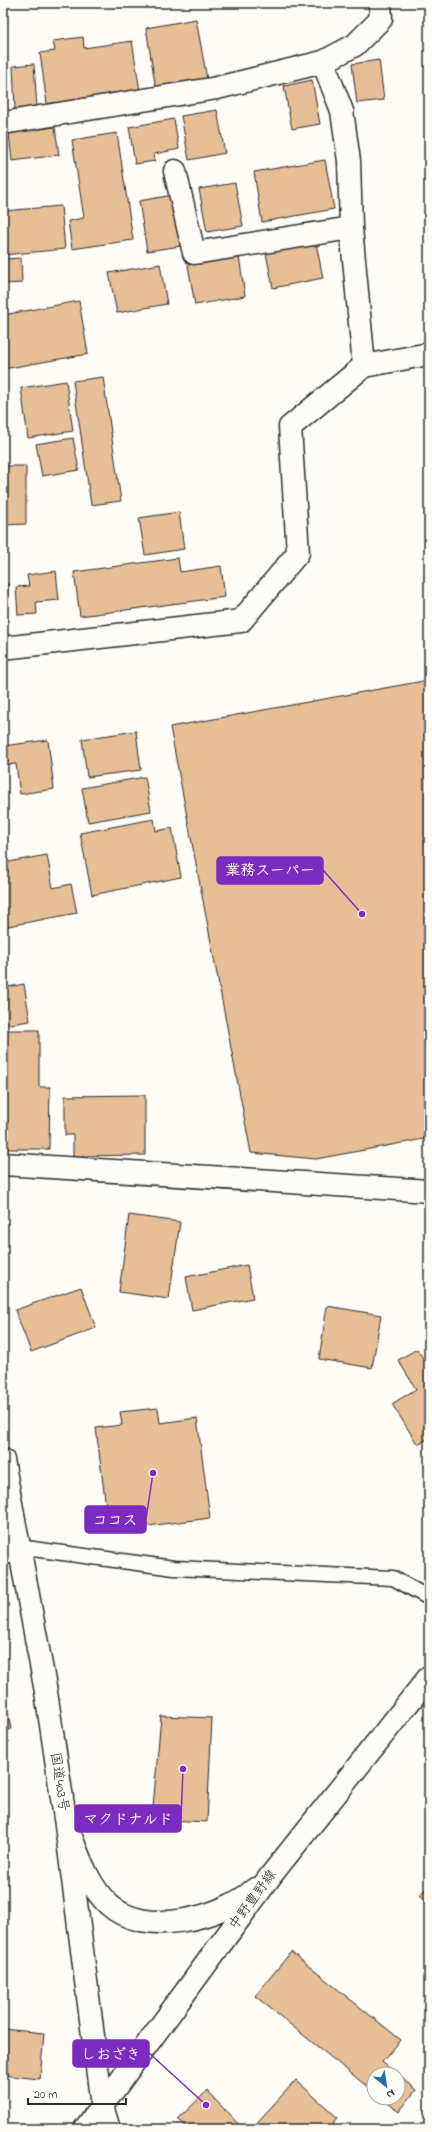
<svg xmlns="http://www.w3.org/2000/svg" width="432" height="2132" font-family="'Indie Flower','Klee One',sans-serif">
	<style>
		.building { fill: #e7bf97; stroke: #2b2b2b }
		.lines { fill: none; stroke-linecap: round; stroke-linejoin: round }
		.lane-casing { stroke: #2b2b2b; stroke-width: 17 }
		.street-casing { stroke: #2b2b2b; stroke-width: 25 }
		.primary-casing { stroke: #2b2b2b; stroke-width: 25 }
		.highway-casing { stroke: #2b2b2b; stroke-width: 25 }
		.lane { stroke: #fdfcf7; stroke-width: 14 }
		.street { stroke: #fdfcf7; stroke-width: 22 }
		.primary { stroke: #fdfcf7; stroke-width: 22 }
		.highway { stroke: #fdfcf7; stroke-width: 22 }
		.labels { text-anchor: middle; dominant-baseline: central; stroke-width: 4; stroke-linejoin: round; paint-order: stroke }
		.street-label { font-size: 14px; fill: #2b2b2b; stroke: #fdfcf7 }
		.leader { fill: none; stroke: #7b2cbf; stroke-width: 1.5 }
		.callout-dot { fill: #7b2cbf; stroke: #fdfcf7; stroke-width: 1.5 }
		.callout { fill: #7b2cbf; stroke: #7b2cbf; stroke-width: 1.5 }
		.callout-label { font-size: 15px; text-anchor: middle; font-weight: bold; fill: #fff }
	</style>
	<rect width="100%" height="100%" fill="#fdfcf7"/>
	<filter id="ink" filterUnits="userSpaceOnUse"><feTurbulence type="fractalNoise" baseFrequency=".025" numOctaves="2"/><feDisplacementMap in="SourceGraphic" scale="8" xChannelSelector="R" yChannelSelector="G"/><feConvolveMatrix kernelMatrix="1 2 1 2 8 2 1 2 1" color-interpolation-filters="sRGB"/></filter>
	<g filter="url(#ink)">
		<!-- building -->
		<path class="building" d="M196,19L207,79L156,89L146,28Z
			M83,37L84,48L132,41L140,91L47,104L40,53L55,51L53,41Z
			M379,60L384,100L357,103L352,64Z
			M34,64L37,108L15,109L13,66Z
			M312,80L320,124L292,129L284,86Z
			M217,110L225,153L189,160L181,116Z
			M174,119L179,149L154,154L155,161L135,164L129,127Z
			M55,127L59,155L12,161L9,133Z
			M117,133L133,240L72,249L68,221L84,218L72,140Z
			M325,160L334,209L262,222L254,172Z
			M235,183L243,226L207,232L199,189Z
			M173,195L181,246L147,251L139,201Z
			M61,206L65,249L3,255V211Z
			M316,243L323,278L273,288L266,253Z
			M239,256L245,296L195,305L188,265Z
			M21,258L22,283L3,284V259Z
			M160,264L167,304L117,313L109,273Z
			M79,301L88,354L3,369V315Z
			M103,377L121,501L91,505L73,381Z
			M66,381L73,431L28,438L21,388Z
			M73,438L79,470L42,476L36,444Z
			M3,466H26V524L3,525Z
			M179,512L184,549L145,555L139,518Z
			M178,558L180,572L221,566L225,597L80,616L74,572Z
			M56,571L59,600L36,602L37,614L18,615L16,587L29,586L27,575Z
			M3,583L8,584L6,628L3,627Z
			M429,680V1138L316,1159L251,1153L170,727Z
			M136,731L141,770L87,777L82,739Z
			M48,740L54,789L20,794L16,764L3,765V746Z
			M145,777L151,811L88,822L82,788Z
			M154,819L156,831L172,828L181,877L92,895L80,833Z
			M47,855L53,888L71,884L77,913L3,927V863Z
			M24,984L30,1021L3,1025V988Z
			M3,1030H39V1087H50L49,1149H3Z
			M145,1095V1155L73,1156V1135H65V1096Z
			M129,1215L180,1222L169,1299L119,1292Z
			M247,1265L253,1298L192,1310L186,1277Z
			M81,1287L96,1328L31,1352L15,1310Z
			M327,1306L381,1315L372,1368L319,1359Z
			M417,1349L429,1368V1438L418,1445L392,1404L416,1389L398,1360Z
			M158,1408L160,1423L197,1418L210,1518L109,1531L96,1428L122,1425L120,1412Z
			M3,1687L11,1729L3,1730Z
			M161,1716L212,1718L207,1822L152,1819Z
			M429,1886V1906L419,1895Z
			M291,1952L401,2040L382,2062L397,2074H374V2092L255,1996Z
			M3,2029L44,2033L40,2079L3,2075Z
			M398,2075L416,2090L399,2112L382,2098H398Z
			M296,2080L338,2118L328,2129H256L253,2127Z
			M207,2091L243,2129H189L178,2119Z"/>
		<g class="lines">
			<!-- lane casing -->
			<g class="lane-casing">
				<path id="lane" d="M18,1547L174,1568L393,1578L429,1598"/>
			</g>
			<!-- street casing -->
			<g class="street-casing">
				<path id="street" d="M3,123L217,88L323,62
					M175,171L194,253L351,228
					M364,366L351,228L349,161L342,111L323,62L355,45L381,19L380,3
					M3,648L241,621L298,553L290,427L364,366L429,354
					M3,1164L429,1191
					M3,1554L18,1547"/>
			</g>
			<!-- primary casing -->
			<g class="primary-casing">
				<path id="primary" d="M71,1837C80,1860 90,1887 108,1904C144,1938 221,1919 255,1889
					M85,2129L272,1874L429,1677"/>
			</g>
			<!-- highway casing -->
			<g class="highway-casing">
				<path id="highway" d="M3,1460L46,1692L66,1825L102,2106L109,2129"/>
			</g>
			<!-- lane -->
			<use href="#lane" class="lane"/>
			<!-- street -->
			<use href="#street" class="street"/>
			<!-- primary -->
			<use href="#primary" class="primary"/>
			<!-- highway -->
			<use href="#highway" class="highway"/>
		</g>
	</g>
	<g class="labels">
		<!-- street labels -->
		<g class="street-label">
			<text transform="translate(59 1782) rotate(81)">国道403号</text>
			<text transform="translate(253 1900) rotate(-54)">中野豊野線</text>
		</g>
	</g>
	<!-- callouts -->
	<path class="leader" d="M362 914L323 870M153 1473L146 1519M183 1769L181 1819M206 2105L149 2053"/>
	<g class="callout-dot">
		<circle cx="362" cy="914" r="4"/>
		<circle cx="153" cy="1473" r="4"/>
		<circle cx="183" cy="1769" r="4"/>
		<circle cx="206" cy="2105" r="4"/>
	</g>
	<g class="callout">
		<rect x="217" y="857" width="106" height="27" rx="4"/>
		<rect x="85" y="1506" width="61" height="27" rx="4"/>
		<rect x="75" y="1805" width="106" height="27" rx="4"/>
		<rect x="73" y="2040" width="76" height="27" rx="4"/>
	</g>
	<g class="callout-label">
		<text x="270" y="875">業務スーパー</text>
		<text x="115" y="1525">ココス</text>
		<text x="128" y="1824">マクドナルド</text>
		<text x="111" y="2059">しおざき</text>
	</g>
	<!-- margin -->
	<rect width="432" height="2132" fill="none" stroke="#fdfcf7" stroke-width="16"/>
	<rect x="8" y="8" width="416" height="2116" fill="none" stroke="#2b2b2b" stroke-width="1.5" filter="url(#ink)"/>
	<!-- north arrow -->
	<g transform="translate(386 2086) rotate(150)"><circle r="19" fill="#fdfcf7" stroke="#a9a8a5"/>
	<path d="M0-3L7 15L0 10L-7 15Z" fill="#1f6fb2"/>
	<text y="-6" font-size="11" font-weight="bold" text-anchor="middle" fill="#2b2b2b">N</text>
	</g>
	<!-- scale -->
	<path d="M28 2098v6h98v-6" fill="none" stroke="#2b2b2b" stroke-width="2"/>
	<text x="34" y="2098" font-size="12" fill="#2b2b2b" stroke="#fdfcf7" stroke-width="3" paint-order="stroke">20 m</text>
</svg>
